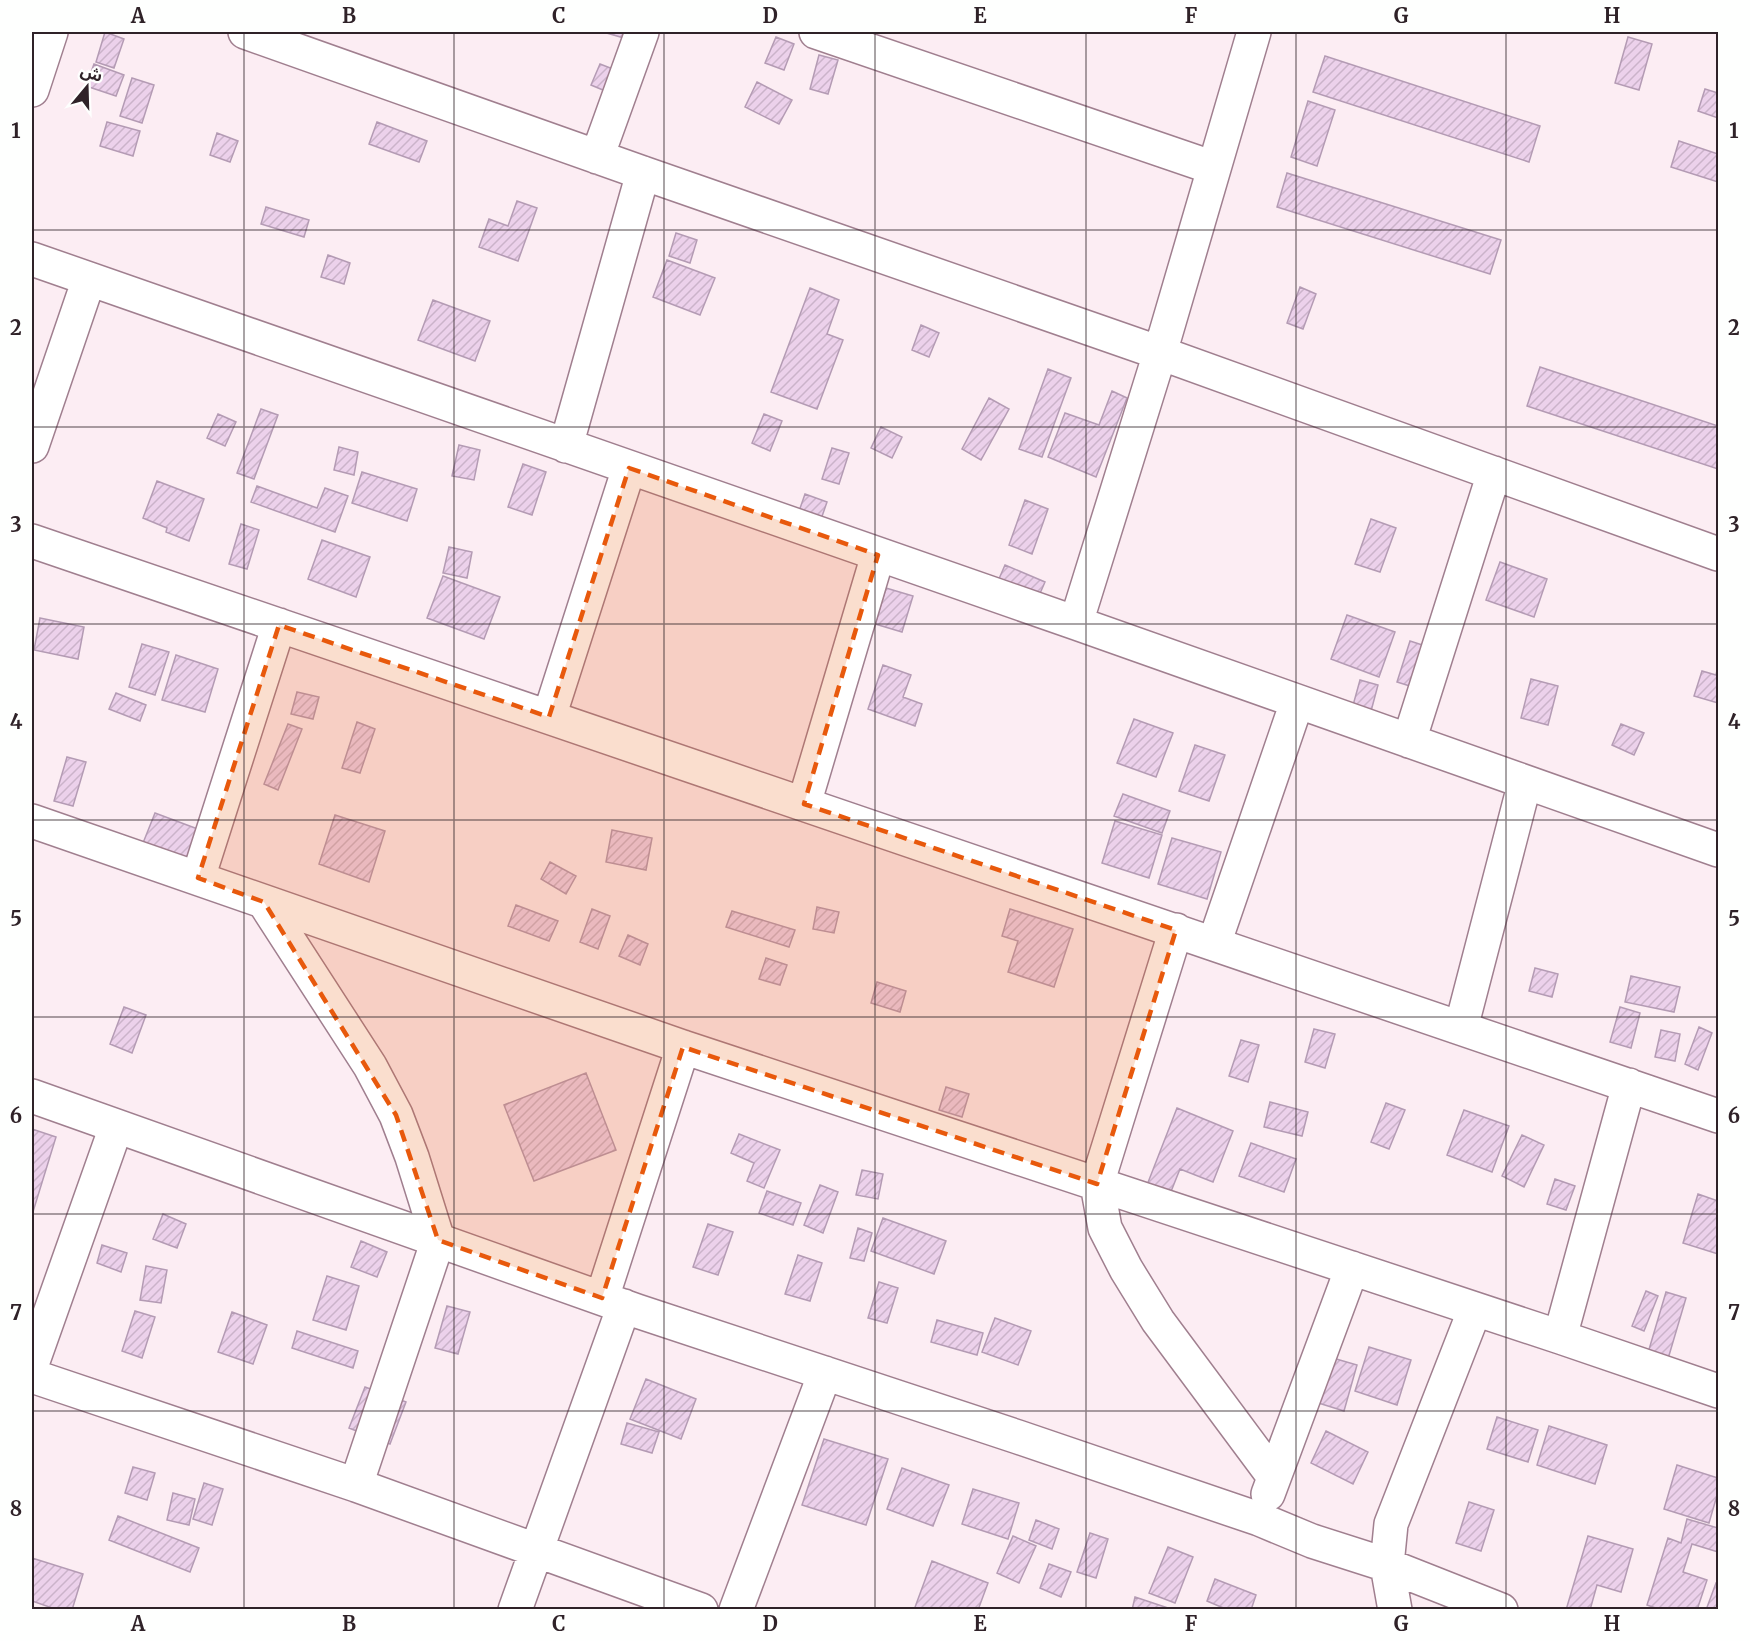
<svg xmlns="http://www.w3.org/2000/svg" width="1750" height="1641" font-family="Merriweather,'Noto Sans Arabic',serif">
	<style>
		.building { fill: url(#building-hatch); stroke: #b49bb4; stroke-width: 1.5 }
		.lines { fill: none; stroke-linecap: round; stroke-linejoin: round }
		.minor-casing { stroke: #a07f8f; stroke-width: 36 }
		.minor { stroke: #fff; stroke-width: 33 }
		.marked { fill: #e8590c; fill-opacity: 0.2; stroke: #e8590c; stroke-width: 4.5; stroke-dasharray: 12 8; stroke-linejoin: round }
		.grid { fill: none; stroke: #2f2228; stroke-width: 1.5; stroke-opacity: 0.55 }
		.neatline { fill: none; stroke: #2f2228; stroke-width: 2 }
		.grid-label { font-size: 20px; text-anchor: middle; font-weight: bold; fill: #2f2228 }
	</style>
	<defs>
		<pattern id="building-hatch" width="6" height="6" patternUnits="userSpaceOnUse" patternTransform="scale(1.5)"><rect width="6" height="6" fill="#ecd1eb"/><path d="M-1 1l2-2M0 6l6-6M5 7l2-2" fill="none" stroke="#cbb3ca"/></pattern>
	</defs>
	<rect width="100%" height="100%" fill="#fcedf3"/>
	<!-- building -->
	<path class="building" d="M105,32L124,39L114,68L96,62Z
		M603,32H634L631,40Z
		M776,37L794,44L784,70L765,63Z
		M1628,37L1652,44L1639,90L1615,83Z
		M819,55L838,60L828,94L810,89Z
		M1325,56L1540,126L1529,162L1313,92Z
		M94,64L124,75L116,96L86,86Z
		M600,64L618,71L610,93L591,85Z
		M132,78L154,85L142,123L120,116Z
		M757,82L792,100L779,124L745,107Z
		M1705,89L1718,93V118L1698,111Z
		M1308,101L1335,110L1317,166L1291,157Z
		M107,122L140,131L133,156L100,146Z
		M377,122L427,141L419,162L369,144Z
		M217,133L238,141L230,162L210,155Z
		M1679,141L1718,154V182L1671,167Z
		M1287,173L1501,240L1490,274L1277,207Z
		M517,201L537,208L518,261L479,247L489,219L508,226Z
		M266,207L309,220L304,237L261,224Z
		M676,233L697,240L690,263L669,256Z
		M328,255L350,263L344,284L321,277Z
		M667,260L715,278L700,315L653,297Z
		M1300,287L1316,294L1303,329L1287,323Z
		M810,288L839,300L827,334L843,340L817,409L771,392Z
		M433,300L490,321L475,361L418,340Z
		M921,325L939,333L929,357L912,350Z
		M1540,367L1718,426V469L1527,406Z
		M1048,369L1071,378L1042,457L1019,449Z
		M1112,391L1127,398L1096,477L1048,457L1065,413L1099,425Z
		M989,398L1009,409L981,460L962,449Z
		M261,409L278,415L254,479L237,473Z
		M218,414L236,422L225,446L207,438Z
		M764,414L782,421L770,451L752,443Z
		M881,427L902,437L892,458L871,448Z
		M459,445L480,450L474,480L452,476Z
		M339,447L358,452L354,475L334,470Z
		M832,448L849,453L839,484L822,479Z
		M523,464L546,472L532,515L508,507Z
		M362,472L417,489L407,521L352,503Z
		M157,481L204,499L189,541L166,532L167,528L143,518Z
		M257,486L317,508L325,488L348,496L335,532L251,502Z
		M805,494L827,502L819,525L797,517Z
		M1025,500L1048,509L1032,554L1009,545Z
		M1371,519L1396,528L1380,572L1355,564Z
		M241,524L259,530L247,569L229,564Z
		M322,540L370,557L356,597L308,579Z
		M449,547L472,552L467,578L443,573Z
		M1500,562L1547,579L1534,617L1486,600Z
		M1005,565L1045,582L1038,598L998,581Z
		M443,576L500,597L484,639L427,618Z
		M886,588L913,596L902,632L875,624Z
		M1347,615L1395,632L1379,677L1331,659Z
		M40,618L84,627L78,659L34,650Z
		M1410,641L1441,651L1429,692L1397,682Z
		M142,644L169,652L155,695L129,687Z
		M176,655L218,669L205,712L162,700Z
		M883,665L911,675L903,697L922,704L915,726L868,709Z
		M1718,666V703L1694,696L1702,671L1716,675Z
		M1531,679L1558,686L1548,725L1521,718Z
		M1360,680L1378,685L1370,715L1352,709Z
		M297,692L319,697L313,719L291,714Z
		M116,693L146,705L140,721L109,709Z
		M1134,719L1173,733L1156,777L1117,763Z
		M357,722L375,729L360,773L342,768Z
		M288,724L302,729L278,790L264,784Z
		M1621,724L1644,733L1634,755L1612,745Z
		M1195,745L1225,755L1209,801L1179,791Z
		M67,757L86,762L73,806L54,801Z
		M1123,794L1170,811L1162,833L1114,816Z
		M155,813L203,831L192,861L143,843Z
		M335,815L385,831L369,882L319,864Z
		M1115,821L1162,835L1149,878L1102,863Z
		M612,830L652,838L646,870L606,862Z
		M1172,838L1221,852L1207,899L1158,884Z
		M550,862L576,876L566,894L541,879Z
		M516,905L558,921L549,941L508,926Z
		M817,907L839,912L834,933L813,929Z
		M592,909L610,916L598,949L580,942Z
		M1010,909L1073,929L1054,987L1008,972L1018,941L1002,936Z
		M732,911L795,930L789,947L726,927Z
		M628,935L648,944L640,965L619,956Z
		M766,958L787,965L780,985L759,979Z
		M1535,968L1558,974L1552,997L1529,991Z
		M1631,976L1680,987L1674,1012L1625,1002Z
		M877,982L906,991L900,1012L871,1003Z
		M124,1007L146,1015L132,1053L110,1044Z
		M1620,1007L1640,1013L1631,1048L1610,1042Z
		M1699,1027L1712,1033L1698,1070L1685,1064Z
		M1314,1029L1335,1034L1325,1068L1305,1062Z
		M1661,1030L1680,1034L1675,1061L1655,1057Z
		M1241,1040L1259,1045L1248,1082L1229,1076Z
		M586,1073L616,1150L534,1181L504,1105Z
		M946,1087L969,1094L962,1117L939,1110Z
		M1270,1102L1308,1112L1302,1136L1264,1127Z
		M1386,1103L1405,1110L1389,1149L1371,1142Z
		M1177,1108L1233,1131L1213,1182L1180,1169L1170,1194L1147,1185Z
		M1464,1110L1509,1126L1492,1172L1447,1155Z
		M32,1129L56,1137L32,1215Z
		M739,1134L780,1150L764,1188L747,1181L754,1163L731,1153Z
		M1522,1135L1544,1145L1524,1187L1502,1176Z
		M1251,1143L1296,1159L1284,1192L1239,1176Z
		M862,1170L883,1174L878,1199L856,1195Z
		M1555,1179L1575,1186L1566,1210L1547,1204Z
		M820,1185L838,1192L823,1233L804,1225Z
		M767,1191L801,1203L793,1225L759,1213Z
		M1698,1194L1718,1201V1254L1683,1243Z
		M163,1214L186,1224L177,1248L153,1239Z
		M883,1218L946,1241L934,1274L871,1251Z
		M708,1224L733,1232L718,1275L693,1267Z
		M858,1228L872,1233L864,1261L850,1258Z
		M361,1241L387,1252L377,1277L351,1267Z
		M102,1245L127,1253L121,1272L97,1263Z
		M798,1255L822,1263L810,1301L785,1294Z
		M146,1266L167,1270L161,1303L140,1300Z
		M327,1276L359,1286L346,1330L313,1320Z
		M879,1282L898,1288L887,1323L868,1318Z
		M1646,1291L1658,1296L1644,1331L1632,1326Z
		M1666,1292L1686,1298L1665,1369L1645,1363Z
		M447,1306L470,1312L458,1354L435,1348Z
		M135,1311L155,1317L142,1358L122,1351Z
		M232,1312L267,1325L253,1364L218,1352Z
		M995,1318L1031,1331L1018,1365L982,1352Z
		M937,1320L983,1333L977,1355L931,1342Z
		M297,1331L358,1351L353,1368L292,1348Z
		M1369,1347L1411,1360L1397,1405L1355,1391Z
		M1326,1356L1357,1365L1344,1411L1312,1401Z
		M646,1379L696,1399L681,1439L630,1419Z
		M365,1387L406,1402L390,1444L349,1428Z
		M1497,1417L1538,1430L1528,1462L1487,1449Z
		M627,1423L659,1432L652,1453L621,1444Z
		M1549,1426L1607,1445L1595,1484L1537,1465Z
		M1326,1431L1368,1452L1353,1484L1311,1463Z
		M824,1439L888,1459L866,1525L802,1505Z
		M1677,1465L1718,1478V1492L1709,1523L1664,1509Z
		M133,1467L155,1473L147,1500L125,1493Z
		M902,1468L949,1485L933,1526L887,1509Z
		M204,1483L223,1489L212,1525L193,1519Z
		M973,1489L1019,1503L1008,1539L962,1524Z
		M173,1493L195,1499L189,1525L167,1520Z
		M1469,1502L1494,1510L1481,1551L1456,1543Z
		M118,1516L199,1548L190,1572L109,1540Z
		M1687,1519L1718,1528V1552L1692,1544L1683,1572L1707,1580L1697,1610H1661L1647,1605L1668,1538L1681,1543Z
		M1036,1520L1059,1529L1052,1549L1029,1540Z
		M1090,1533L1108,1539L1096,1578L1077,1572Z
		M1013,1536L1036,1546L1019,1583L997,1573Z
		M1588,1536L1633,1549L1621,1592L1597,1585L1590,1610H1566Z
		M1168,1547L1193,1557L1175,1603L1149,1593Z
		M32,1558L83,1574L72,1610H58L32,1601Z
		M932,1561L988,1583L978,1610H914Z
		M1049,1564L1071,1572L1061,1597L1040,1588Z
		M1215,1579L1256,1595L1251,1610H1228L1207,1601Z
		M1716,1583L1718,1584V1610H1706Z
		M1135,1597L1174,1610H1132Z"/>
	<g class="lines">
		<!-- minor casing -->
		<g class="minor-casing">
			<path id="minor" d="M245,32L643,173L1160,353L1718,554
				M816,32L1214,168
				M32,90L51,32
				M597,157L642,32
				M32,259L1076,623L1718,850
				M32,446L89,279
				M566,446L643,173
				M32,541L1718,1116
				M1076,623L1160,353L1254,32
				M549,717L629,468
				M1409,741L1494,473
				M804,804L878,555
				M32,821L683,1047L1560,1337L1718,1391
				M198,878L279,625
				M264,902L370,1066L396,1115L412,1157L438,1240L356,1485
				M1176,930L1097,1184L1105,1228L1126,1269L1158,1321L1274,1477
				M1214,944L1297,702
				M1461,1028L1525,782
				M32,1096L637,1311L1018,1437L1259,1519L1312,1541L1387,1565L1501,1610
				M602,1298L683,1047
				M1560,1337L1629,1085
				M32,1364L116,1127
				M32,1376L356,1485L701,1610
				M1268,1494L1352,1268
				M515,1610L624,1306
				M736,1610L825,1373
				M1395,1610L1387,1565L1391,1524L1475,1309"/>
		</g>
		<!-- minor -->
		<use href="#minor" class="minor"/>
	</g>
	<!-- marked area -->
	<path class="marked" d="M629,468L878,555L804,804L1176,930L1097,1184L683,1047L602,1298L438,1240L396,1115L264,902L198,878L279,625L549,717Z"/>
	<!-- grid -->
	<path class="grid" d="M244,32V1610M454,32V1610M664,32V1610M875,32V1610M1086,32V1610M1296,32V1610M1506,32V1610M32,230H1718M32,427H1718M32,624H1718M32,820H1718M32,1017H1718M32,1214H1718M32,1411H1718"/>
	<!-- border -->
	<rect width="1750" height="1641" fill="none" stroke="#fefffe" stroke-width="66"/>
	<!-- north arrow -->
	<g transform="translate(87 87) rotate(19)" stroke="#fefffe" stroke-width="4.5" paint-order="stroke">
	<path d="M0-4.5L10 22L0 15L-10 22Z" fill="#2f2228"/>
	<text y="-9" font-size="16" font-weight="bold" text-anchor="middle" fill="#2f2228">ش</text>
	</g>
	<rect x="33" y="33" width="1684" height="1575" class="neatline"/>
	<g class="grid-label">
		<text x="138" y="23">A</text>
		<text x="349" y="23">B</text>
		<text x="559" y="23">C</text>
		<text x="770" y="23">D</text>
		<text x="980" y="23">E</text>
		<text x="1191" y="23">F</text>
		<text x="1401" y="23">G</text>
		<text x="1612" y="23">H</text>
		<text x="16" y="138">1</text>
		<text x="1734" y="138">1</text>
		<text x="16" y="335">2</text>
		<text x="1734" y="335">2</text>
		<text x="16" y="532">3</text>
		<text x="1734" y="532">3</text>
		<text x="16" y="729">4</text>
		<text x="1734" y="729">4</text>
		<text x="16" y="926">5</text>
		<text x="1734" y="926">5</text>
		<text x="16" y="1123">6</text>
		<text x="1734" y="1123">6</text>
		<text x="16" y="1320">7</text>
		<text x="1734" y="1320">7</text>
		<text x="16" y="1516">8</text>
		<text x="1734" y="1516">8</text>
		<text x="138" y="1631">A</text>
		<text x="349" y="1631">B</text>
		<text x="559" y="1631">C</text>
		<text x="770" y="1631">D</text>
		<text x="980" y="1631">E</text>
		<text x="1191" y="1631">F</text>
		<text x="1401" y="1631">G</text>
		<text x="1612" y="1631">H</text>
	</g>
</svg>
